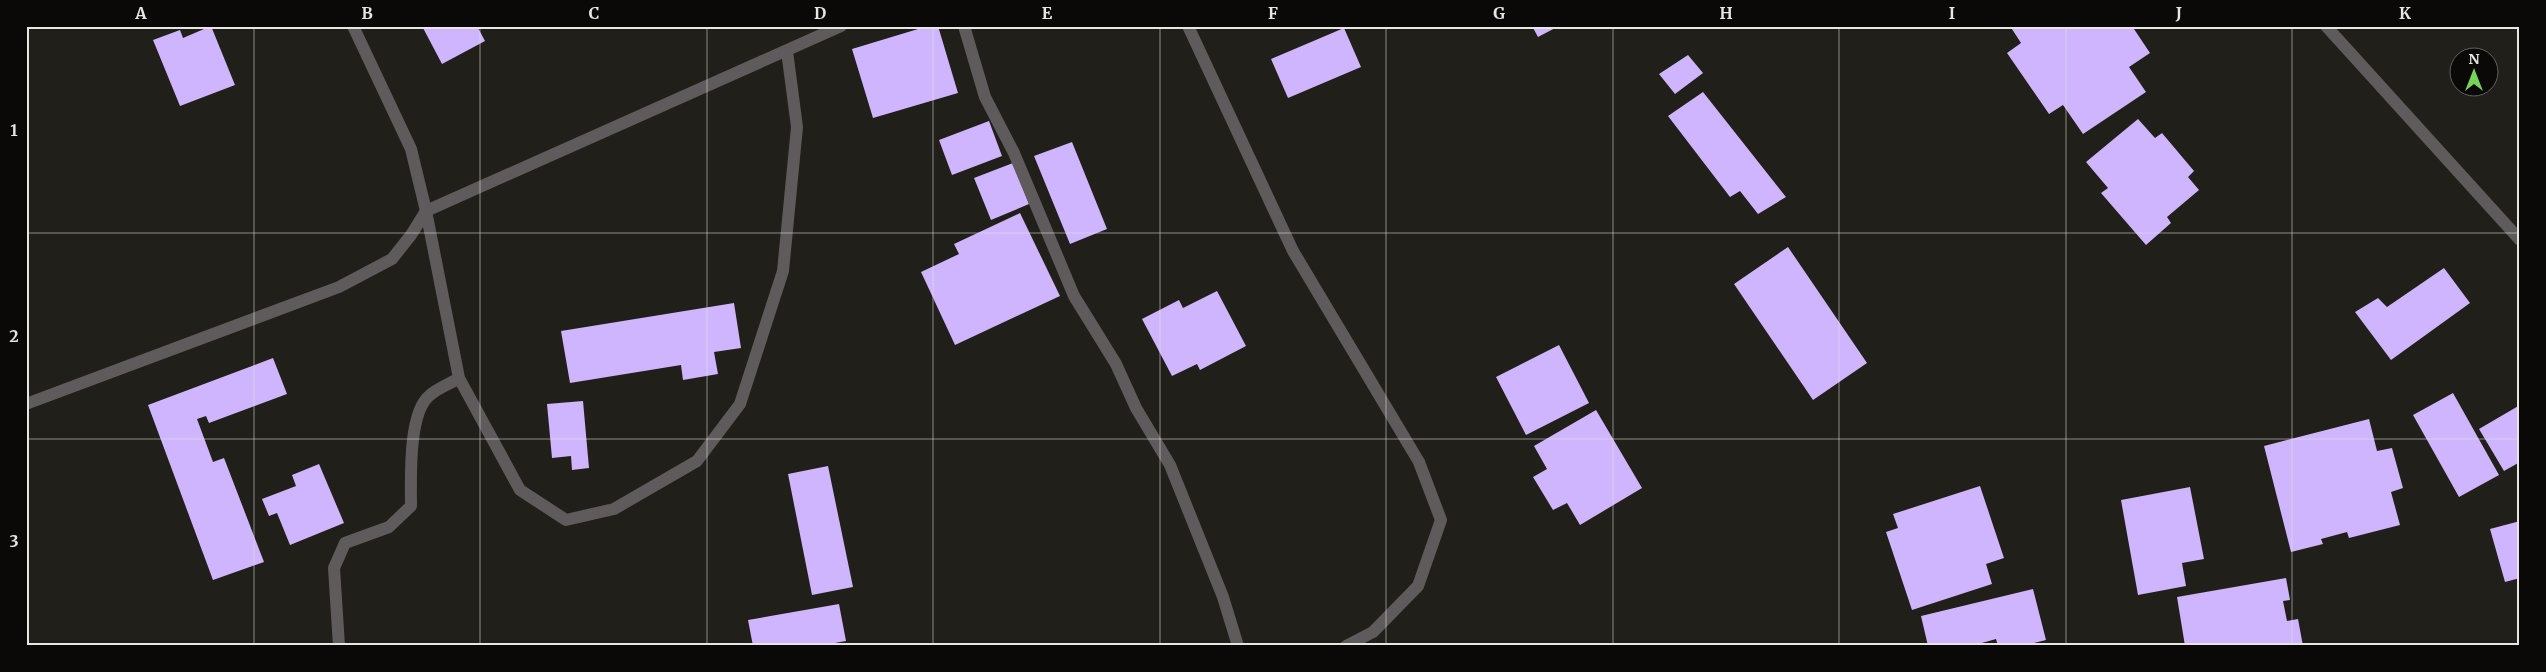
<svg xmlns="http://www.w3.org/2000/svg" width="2546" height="672" font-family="Merriweather,serif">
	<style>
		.building { fill: #cfb5fd }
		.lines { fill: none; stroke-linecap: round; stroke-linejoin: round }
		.street { stroke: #5f5b5c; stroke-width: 12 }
		.grid { fill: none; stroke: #e7e6e2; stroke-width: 1; stroke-opacity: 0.55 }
		.neatline { fill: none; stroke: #e7e6e2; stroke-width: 2 }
		.grid-label { font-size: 16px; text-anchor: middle; font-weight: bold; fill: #e7e6e2 }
	</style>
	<rect width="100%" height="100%" fill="#211f19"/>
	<!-- building -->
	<path class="building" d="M211,26L235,85L180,106L153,40L180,30L183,38Z
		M422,26H477L485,41L442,64Z
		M928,26H938L958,93L873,118L852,49Z
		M1532,26H1559L1538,37Z
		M2010,26H2132L2150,53L2129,67L2146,92L2083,134L2063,105L2049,114L2007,53L2021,43Z
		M1344,28L1361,67L1288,98L1271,59Z
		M1688,55L1703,73L1675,94L1659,74Z
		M1703,92L1786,197L1758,214L1740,191L1730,197L1668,116Z
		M2138,119L2155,138L2162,133L2194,171L2188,177L2199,190L2167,217L2171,223L2146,245L2101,193L2108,188L2086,162Z
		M989,121L1002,156L952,175L939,140Z
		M1072,142L1107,229L1070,244L1034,156Z
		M1013,163L1029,204L991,220L974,178Z
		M1020,213L1060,296L955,345L921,272L959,254L954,244Z
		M1788,247L1867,363L1813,400L1734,284Z
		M2444,268L2470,303L2391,360L2355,312L2378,298L2387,307Z
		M1217,291L1246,346L1200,370L1197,364L1172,376L1142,319L1179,300L1183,308Z
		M734,303L741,348L714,352L718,374L683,380L681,365L570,383L561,331Z
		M1559,345L1589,403L1526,435L1496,377Z
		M273,358L287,394L209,423L206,416L197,419L213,462L224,458L264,562L213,580L148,405Z
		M2453,393L2499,475L2459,497L2413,415Z
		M583,401L589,468L572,470L571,456L552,458L547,404Z
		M2520,405V462L2504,471L2479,429Z
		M1596,410L1642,488L1580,525L1567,503L1553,510L1533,477L1547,469L1534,446Z
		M2369,419L2377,451L2392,448L2403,488L2391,492L2400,525L2349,538L2347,532L2321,539L2323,544L2291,552L2264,446Z
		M319,464L344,523L290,545L277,513L269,516L262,499L296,486L292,475Z
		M828,466L853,587L812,595L788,474Z
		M1980,486L2004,558L1986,564L1992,584L1912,610L1886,532L1898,528L1893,514Z
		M2190,487L2204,559L2182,563L2186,586L2138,595L2121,500Z
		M2520,521V578L2505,582L2490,529Z
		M2286,578L2290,600L2283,601L2287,621L2298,619L2303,646H2185L2177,597Z
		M2033,589L2046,640L2022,646H1998L1996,639L1971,646H1928L1921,616Z
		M839,604L846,641L818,646H753L748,620Z"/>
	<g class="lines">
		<!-- street -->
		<path class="street" d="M964,26L985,97L1014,153L1074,296L1116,364L1136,408L1170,465L1223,597L1238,646
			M1188,26L1293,251L1419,462L1441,520L1418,586L1373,632L1346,646
			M2326,26L2520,240
			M787,51L797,127L783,271L740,404L697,461L614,509L566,520L520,490L459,378L426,211L841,26
			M26,404L339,287L392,259L411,235L426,211L411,149L353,26
			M339,646L334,568L345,543L389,527L411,506C411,480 408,414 429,396C437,388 450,384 459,378"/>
	</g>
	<!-- grid -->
	<path class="grid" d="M254,26V646M480,26V646M707,26V646M933,26V646M1160,26V646M1386,26V646M1613,26V646M1839,26V646M2066,26V646M2292,26V646M26,233H2520M26,439H2520"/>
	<!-- border -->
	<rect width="2546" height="672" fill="none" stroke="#0a0907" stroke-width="55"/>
	<!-- north arrow -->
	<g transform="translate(2474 72)"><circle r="24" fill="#0a0907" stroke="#62615f"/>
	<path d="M0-4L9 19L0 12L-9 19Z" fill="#77d259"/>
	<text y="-8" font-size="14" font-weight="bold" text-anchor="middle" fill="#e7e6e2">N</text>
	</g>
	<rect x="28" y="28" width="2490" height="616" class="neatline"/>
	<g class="grid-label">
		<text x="141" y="19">A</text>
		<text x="367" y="19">B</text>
		<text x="594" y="19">C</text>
		<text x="820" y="19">D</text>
		<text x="1047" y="19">E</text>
		<text x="1273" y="19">F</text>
		<text x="1499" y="19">G</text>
		<text x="1726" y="19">H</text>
		<text x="1952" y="19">I</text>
		<text x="2179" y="19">J</text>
		<text x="2405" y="19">K</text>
		<text x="14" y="136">1</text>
		<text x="14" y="342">2</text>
		<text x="14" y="547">3</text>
	</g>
</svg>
